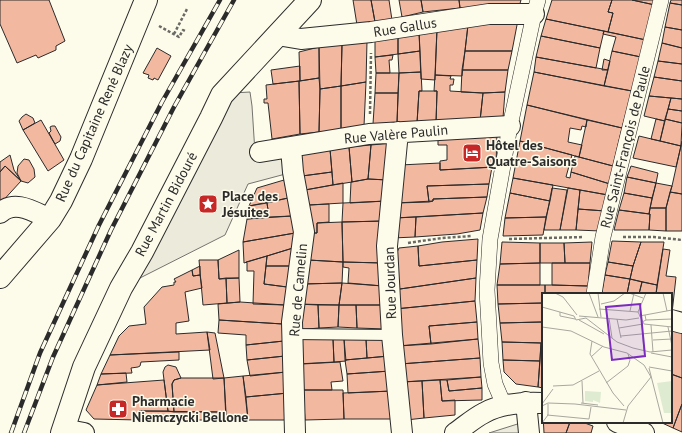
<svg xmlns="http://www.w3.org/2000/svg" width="682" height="433" font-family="'PT Sans',sans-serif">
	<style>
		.parking { fill: #eceadb; stroke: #74746e }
		.building { fill: #f2b8a0; stroke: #2b2b2b }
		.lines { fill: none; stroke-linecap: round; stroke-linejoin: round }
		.service-casing { stroke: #2b2b2b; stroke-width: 12 }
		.pedestrian-casing { stroke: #2b2b2b; stroke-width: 16 }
		.minor-casing { stroke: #2b2b2b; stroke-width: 22 }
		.tertiary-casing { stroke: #2b2b2b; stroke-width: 24 }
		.secondary-casing { stroke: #2b2b2b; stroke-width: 24 }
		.path { stroke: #6a6964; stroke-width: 2.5; stroke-dasharray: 3 2; stroke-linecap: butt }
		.service { stroke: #fdfbea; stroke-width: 10 }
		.pedestrian { stroke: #fdfbea; stroke-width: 15 }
		.minor { stroke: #fdfbea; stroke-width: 20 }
		.tertiary { stroke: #fdfbea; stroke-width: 22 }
		.secondary { stroke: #fdfbea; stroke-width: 22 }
		.rail-casing { stroke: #2b2b2b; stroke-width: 4.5 }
		.rail { stroke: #fdfbea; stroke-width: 3; stroke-dasharray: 9; stroke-linecap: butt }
		.labels { text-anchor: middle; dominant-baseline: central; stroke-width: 3; stroke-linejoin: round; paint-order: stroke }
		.street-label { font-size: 14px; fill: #2b2b2b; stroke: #fdfbea }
		.poi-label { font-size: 14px; font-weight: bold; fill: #2b2b2b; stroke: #fdfbea; text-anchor: start }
		.inset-road { fill: none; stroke: #a9a89e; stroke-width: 1 }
		.view { fill: #7b2cbf; fill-opacity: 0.15; stroke: #7b2cbf; stroke-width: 2 }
		.inset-edge { fill: none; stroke: #2b2b2b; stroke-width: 2 }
	</style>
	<rect width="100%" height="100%" fill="#fdfbea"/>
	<!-- parking -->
	<path class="parking" d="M250,92L252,106L255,153L291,148L293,172L248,184L225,235L138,279L233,93Z
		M527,421L529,433H489Z"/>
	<!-- building -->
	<path class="building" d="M0,0H49L65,41L56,46V50L38,58L36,55L17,63L0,24Z
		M353,0H371L375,22L357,25Z
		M371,0H389L392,20L375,22Z
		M399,0H421L423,12L402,17Z
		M421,0H459L460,8L423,12Z
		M459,0H521L519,7L460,8Z
		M552,0H612L608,12L613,13L608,32L546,19Z
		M612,0H632L655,5L646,40L608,32L613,13L608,12Z
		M632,0H656L655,5Z
		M671,0H682V5L670,3Z
		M670,3L682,5V30L665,27Z
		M546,19L604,31L600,48L541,36Z
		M515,21L517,25L512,51H465L468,25Z
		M468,25L462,76L435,75L437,29Z
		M665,27L682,30V48L662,43Z
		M437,29L435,80L421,79L419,32Z
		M604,31L646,40L641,57L612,51L616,37L603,34Z
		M419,32L420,51L398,54V36Z
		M398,36V54L375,57V40Z
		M541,36L600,48L596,68L536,57Z
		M367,41L366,82L341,86L342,44Z
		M662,43L682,48V64L658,61Z
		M342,44L341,86L320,89L319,47Z
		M319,47V78L300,81L299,52Z
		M157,48L171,56L158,80L154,78L153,80L148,78L149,75L143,73Z
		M420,51L421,72L399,73L398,54Z
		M465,51H512L508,70H462Z
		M612,51L641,57L632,91L604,86Z
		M393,55L392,60H389L390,73H376L375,57Z
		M536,57L608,70L604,86L534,72Z
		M604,59L610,61L608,70H602Z
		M658,61L682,64V81L654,77Z
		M300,66V81L273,84L271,70Z
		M462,70H508L505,92L483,93L461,92Z
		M421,72L422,91H419L417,123H397L399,73Z
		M534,72L632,91L622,128L527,105Z
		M376,73H399L398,93H375Z
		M435,75L451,76L450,79H454L453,85H450V91L483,93L480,121L436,123L437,91H434Z
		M654,77L682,81V99L649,96Z
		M319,78L320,89L319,132L300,134L299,81Z
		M299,81L300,134L272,139L268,103H264V99H267L266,85Z
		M366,82L364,126L341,130V86Z
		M341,86V130L319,132L320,89Z
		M419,91H437L436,123H417Z
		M505,92L503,118L480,121L483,93Z
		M375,93H398L397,123L373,124Z
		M649,96L671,98L665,121L644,116Z
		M671,98L682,99V111L668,109Z
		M527,105L587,120L586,127L582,126L581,130L570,128L568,142L582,145L579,157L520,141Z
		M668,109L682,111V123L665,119Z
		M26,114L33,118L35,123L23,130L19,121L22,117Z
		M656,119L665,121L660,141L651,139Z
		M665,119L682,123L681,146L660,141Z
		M41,120L64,160L48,171L23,130Z
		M587,120L622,128L613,166L579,157Z
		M52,126H55L61,137L60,141L55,144L49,133L51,131L50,127Z
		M497,132L496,167L440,170V161L447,160V145H438V136Z
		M639,136L681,146L676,167L633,158Z
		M520,141L572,155L566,177L570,178L571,172L610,184L608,195L513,178Z
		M682,141V194L670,192L672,186Z
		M392,143L388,180L368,179L371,145Z
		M371,145L368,179L352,182L349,147Z
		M349,147L352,182L333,185L330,149Z
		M330,149L332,172L302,176L298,155Z
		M10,155L14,170L21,181L5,166L0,172V162Z
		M575,156L613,166L610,184L571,172Z
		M24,159L29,160L34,169L35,177L28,183L21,181L17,173L18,166Z
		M440,163V170L492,167L489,184L427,186L429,202L396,203L400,165Z
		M5,166L21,181L0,204V172Z
		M631,166L658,173L656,183L627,177Z
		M332,172L333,185L305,190L302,176Z
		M627,177L656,183L652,198L624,193Z
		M513,178L553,185L550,201L510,193Z
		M368,179L388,180L386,201L350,203L351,182Z
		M284,180L288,198L249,206L257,188Z
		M343,183V203L309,205L305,190Z
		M656,183L672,186L666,208H650Z
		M489,184L487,197L433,199V201L429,202L427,186Z
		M552,188L567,190L560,230H544Z
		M568,188L580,190L576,230H560Z
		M580,190L608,195L605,211L578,209Z
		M670,192L682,194V231H666V208Z
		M510,193L550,201L546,217L505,218Z
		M624,193L652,198L649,214L619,210Z
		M487,197L483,213L395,218L396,203L433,201V199Z
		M288,198L292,216L269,217L267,203Z
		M386,201L384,221L342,222L343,203Z
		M267,203L269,217L247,219L249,206Z
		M329,204V222L317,223V233H309V205Z
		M650,208H666V231L649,230L650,214H649Z
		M578,209L605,211L601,231L576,230Z
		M619,210L650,214L649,230H614Z
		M483,213L480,230L457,234L415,237L416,217Z
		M292,216L295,233L243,242L247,219Z
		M416,217L415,237L392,238L395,218Z
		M546,217L543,235L503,236L505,218Z
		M384,221L383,263L343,262L342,222Z
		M342,222L343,262L308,260L309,233H317V223Z
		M295,233L293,248L244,263L243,242Z
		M478,239L477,260L419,266L418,246L442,242Z
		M612,241L641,242L633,266L608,262Z
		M502,242L540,243V263L500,264Z
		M592,242L590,263H565L564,243Z
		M641,242H664L657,285L630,279L633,266Z
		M540,243H564L565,263H540Z
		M418,246L419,266L477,260L476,278L393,290V261L399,248Z
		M293,248L290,266H266L267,256Z
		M663,249L670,250L666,276L676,277L672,313L671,294H656Z
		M239,250V278L219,279L218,260Z
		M267,256L264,284L287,287L285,305L253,304L254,271H247V263L246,262Z
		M199,260H218L219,279L226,278L227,303L203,305Z
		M308,260L343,262L342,283L303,284Z
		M343,262L383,263V286L348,283L349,268L343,267Z
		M608,262L633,266L630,279L605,275Z
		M540,263V285H497L500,264Z
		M552,263H590L588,286L552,285Z
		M200,266V275L193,276L192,270Z
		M266,266H290L287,287L264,284Z
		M192,270L193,276L200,275L202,288L185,292L189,321L176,323V334L207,332L210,350L110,355L119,336L129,326L146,324L144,307L162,287L174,285V282H176L174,279Z
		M605,275L630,279L627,294H607L602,293Z
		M226,278H239L240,302L227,303Z
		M476,278L475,301L395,309L393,290Z
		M630,279L642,282L639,294H627Z
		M642,282L657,285L656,294H639Z
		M342,283L383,286V305H339Z
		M342,283L339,305L297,304L303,284Z
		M497,285H545V294H543V303L498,304Z
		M545,285H552L588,286L587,294H545Z
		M475,301L477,322L429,326L431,344L398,346L395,309Z
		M240,302L285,305L283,324L219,320L218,304Z
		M543,303V322L500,323L498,304Z
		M297,304L318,305L319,328L296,330Z
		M318,305H339L338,327L319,328Z
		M339,305H356L357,328L338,327Z
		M356,305H383L386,329L357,328Z
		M219,320L283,324L284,341L246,345V335L218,333Z
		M477,322L478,339L431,344L429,326Z
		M540,322H543V343L502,342L500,323Z
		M671,328L682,332V378L671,374Z
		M207,332L215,333L224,378L213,379Z
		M386,337L389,356L367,358L366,339Z
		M296,339H333L334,362L297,364Z
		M333,339H344L346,361L334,362Z
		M344,339H366L367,358L345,360Z
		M478,339L480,358L400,364L398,346Z
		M284,341L285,356L247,360L246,345Z
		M502,342L541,343L540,361L503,360Z
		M541,343H543V388L538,387Z
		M179,352V360L141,362L140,366L138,367L131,368L132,373L101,374L110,355Z
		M285,356L286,372L250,376L247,360Z
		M389,356L390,371L347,374L345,360Z
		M480,358L481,377L402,382L400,364Z
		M503,360L540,361L538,387L516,384L504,372Z
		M340,362L343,381L331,382L332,390H303L302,364Z
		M168,365L176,367L181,378L174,380L172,384L174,412L168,411L163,372L165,367Z
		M390,371L392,391L348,393L347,374Z
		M286,372L288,393L246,397L243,376Z
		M126,373L127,382L97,385L101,374Z
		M671,374L682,378V404L673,428L660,422H671Z
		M243,376L248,420H226L224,378Z
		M481,377L482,388L449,391L447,380Z
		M181,378H224L226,412H174L172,384L174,380Z
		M164,380L168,411H139V420L94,419L86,410L97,385Z
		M440,380L442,401L455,400V415L424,418L422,381Z
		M440,380H447L449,391L482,388V400L442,401Z
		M422,381L424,418L406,420L402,382Z
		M303,390H343L344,419L305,420Z
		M392,391L396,419H344L343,393Z
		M288,393L289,414L284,420H248L246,397Z
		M682,404V432L673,428Z
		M139,411L226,412V420H139Z
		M543,415V422H570L566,433H544Z
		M570,422H582L593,426L591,433H566Z"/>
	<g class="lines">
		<!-- service casing -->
		<g class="service-casing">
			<path id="service" d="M292,334L392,335"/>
		</g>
		<!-- pedestrian casing -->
		<g class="pedestrian-casing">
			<path id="pedestrian" d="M594,294L603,237L661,0
				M504,405L495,384L491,363L487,290L490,239L510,126L534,14L538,0"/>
		</g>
		<!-- minor casing -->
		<g class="minor-casing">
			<path id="minor" d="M277,35L301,39L371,32L489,14H534
				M398,132L387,246L392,335L402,433
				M291,148L293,172L304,232L292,322L295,433
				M260,152L369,134L510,126
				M0,213C15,199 34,212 50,219
				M671,320L682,323
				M526,402L529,433
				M617,422L644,433
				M63,429L84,433
				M455,433C465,426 474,418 484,413C502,403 523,402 543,403"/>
		</g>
		<!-- tertiary casing -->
		<g class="tertiary-casing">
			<path id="tertiary" d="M0,277L50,219L61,201L81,159L146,0"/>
		</g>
		<!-- secondary casing -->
		<g class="secondary-casing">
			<path id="secondary" d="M62,433L84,367L121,288L142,252L211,118L222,95L310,0"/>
		</g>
		<!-- path -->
		<path class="path" d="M159,26L179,37L183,30L185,31
			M174,34L187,9
			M370,114L371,53
			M623,237H654L682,240
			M509,239L584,237
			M408,243L442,238L472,236"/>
		<!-- service -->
		<use href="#service" class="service"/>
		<!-- pedestrian -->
		<use href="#pedestrian" class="pedestrian"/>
		<!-- minor -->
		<use href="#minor" class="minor"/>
		<!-- tertiary -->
		<use href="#tertiary" class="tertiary"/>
		<!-- secondary -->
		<use href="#secondary" class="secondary"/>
		<!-- rail casing -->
		<g class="rail-casing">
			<path id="rail" d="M11,433L40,353L99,225L162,102L220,0
				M24,433L53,357L111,230L174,107L234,0"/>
		</g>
		<!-- rail -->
		<use href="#rail" class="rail"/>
	</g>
	<!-- icons -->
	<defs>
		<g id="hotel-square" transform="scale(1)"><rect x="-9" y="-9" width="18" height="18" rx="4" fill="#c62828" stroke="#fdfbea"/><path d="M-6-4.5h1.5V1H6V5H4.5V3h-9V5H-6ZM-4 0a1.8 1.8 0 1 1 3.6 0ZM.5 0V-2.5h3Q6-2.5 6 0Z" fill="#fff"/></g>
		<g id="sight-square" transform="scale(1)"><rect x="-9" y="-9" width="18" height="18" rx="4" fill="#c62828" stroke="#fdfbea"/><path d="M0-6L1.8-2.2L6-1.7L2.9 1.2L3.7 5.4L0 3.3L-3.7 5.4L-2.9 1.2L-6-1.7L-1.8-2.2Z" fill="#fff"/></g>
		<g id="pharmacy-square" transform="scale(1)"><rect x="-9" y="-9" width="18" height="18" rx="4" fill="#c62828" stroke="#fdfbea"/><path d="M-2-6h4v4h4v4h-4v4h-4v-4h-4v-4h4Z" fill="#fff"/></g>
	</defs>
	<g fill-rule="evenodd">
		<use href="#hotel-square" x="472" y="153"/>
		<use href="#sight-square" x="208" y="204"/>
		<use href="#pharmacy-square" x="118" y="409"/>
	</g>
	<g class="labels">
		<!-- street labels -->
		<g class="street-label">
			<text transform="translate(405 27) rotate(-9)">Rue Gallus</text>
			<text transform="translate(94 123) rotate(-66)">Rue du Capitaine René Blazy</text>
			<text transform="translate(396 134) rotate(-5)">Rue Valère Paulin</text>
			<text transform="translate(625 147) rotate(-76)">Rue Saint-François de Paule</text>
			<text transform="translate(166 204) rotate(-62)">Rue Martin Bidouré</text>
			<text transform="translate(390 283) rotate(-92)">Rue Jourdan</text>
			<text transform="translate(298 290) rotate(-85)">Rue de Camelin</text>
		</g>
		<!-- poi labels -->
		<g class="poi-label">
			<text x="486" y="145">Hôtel des<tspan x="486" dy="16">Quatre-Saisons</tspan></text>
			<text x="222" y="196">Place des<tspan x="222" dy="16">Jésuites</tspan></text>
			<text x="132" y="401">Pharmacie<tspan x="132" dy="16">Niemczycki Bellone</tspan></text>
		</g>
	</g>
	<!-- overview -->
	<g transform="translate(542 293)">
		<rect width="130" height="130" fill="#fdfbea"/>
		<path d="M130,88V120H122L115,90ZM43,98L59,99L58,110L51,107V109L43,108Z" fill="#deebd1"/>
		<path class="inset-road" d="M13,0L21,4L35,22M47,0L56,24M56,0L59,24M87,0L101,5M121,0L125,18M59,11L72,8L83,0M0,14L32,23M57,16L96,19M88,18L92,0M18,19V23L33,26M103,22L130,17M32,23L34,27L44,25L75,49L91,55L108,59L130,57M37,23L84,27L97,25M97,23L103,22L104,27L100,29M67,25L70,45M75,26L79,45M37,27L62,41M104,27L130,26M102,31L96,19L104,0M102,31L130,34M100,32L102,58M109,32L111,59M0,34L29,38L62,54L85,60L102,72M126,34L130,53M77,35L101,31M79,43L130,38M111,47L130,46M50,48L48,61L71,100L82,113M109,60L130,64M49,64L61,53M102,72L109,84M107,74L130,78M107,75L121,130M40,88L41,110M64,90L86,73L88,67L86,61M11,93L31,92L57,78M39,110L56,112M0,111L11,96M0,113L6,110L33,111L84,117M5,122L47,126L49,114M0,130L6,122V111M81,130L86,113L109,84"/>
		<path class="view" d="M98,11L103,63L70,67L64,14Z"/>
		<rect width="130" height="130" class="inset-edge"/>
	</g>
</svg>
